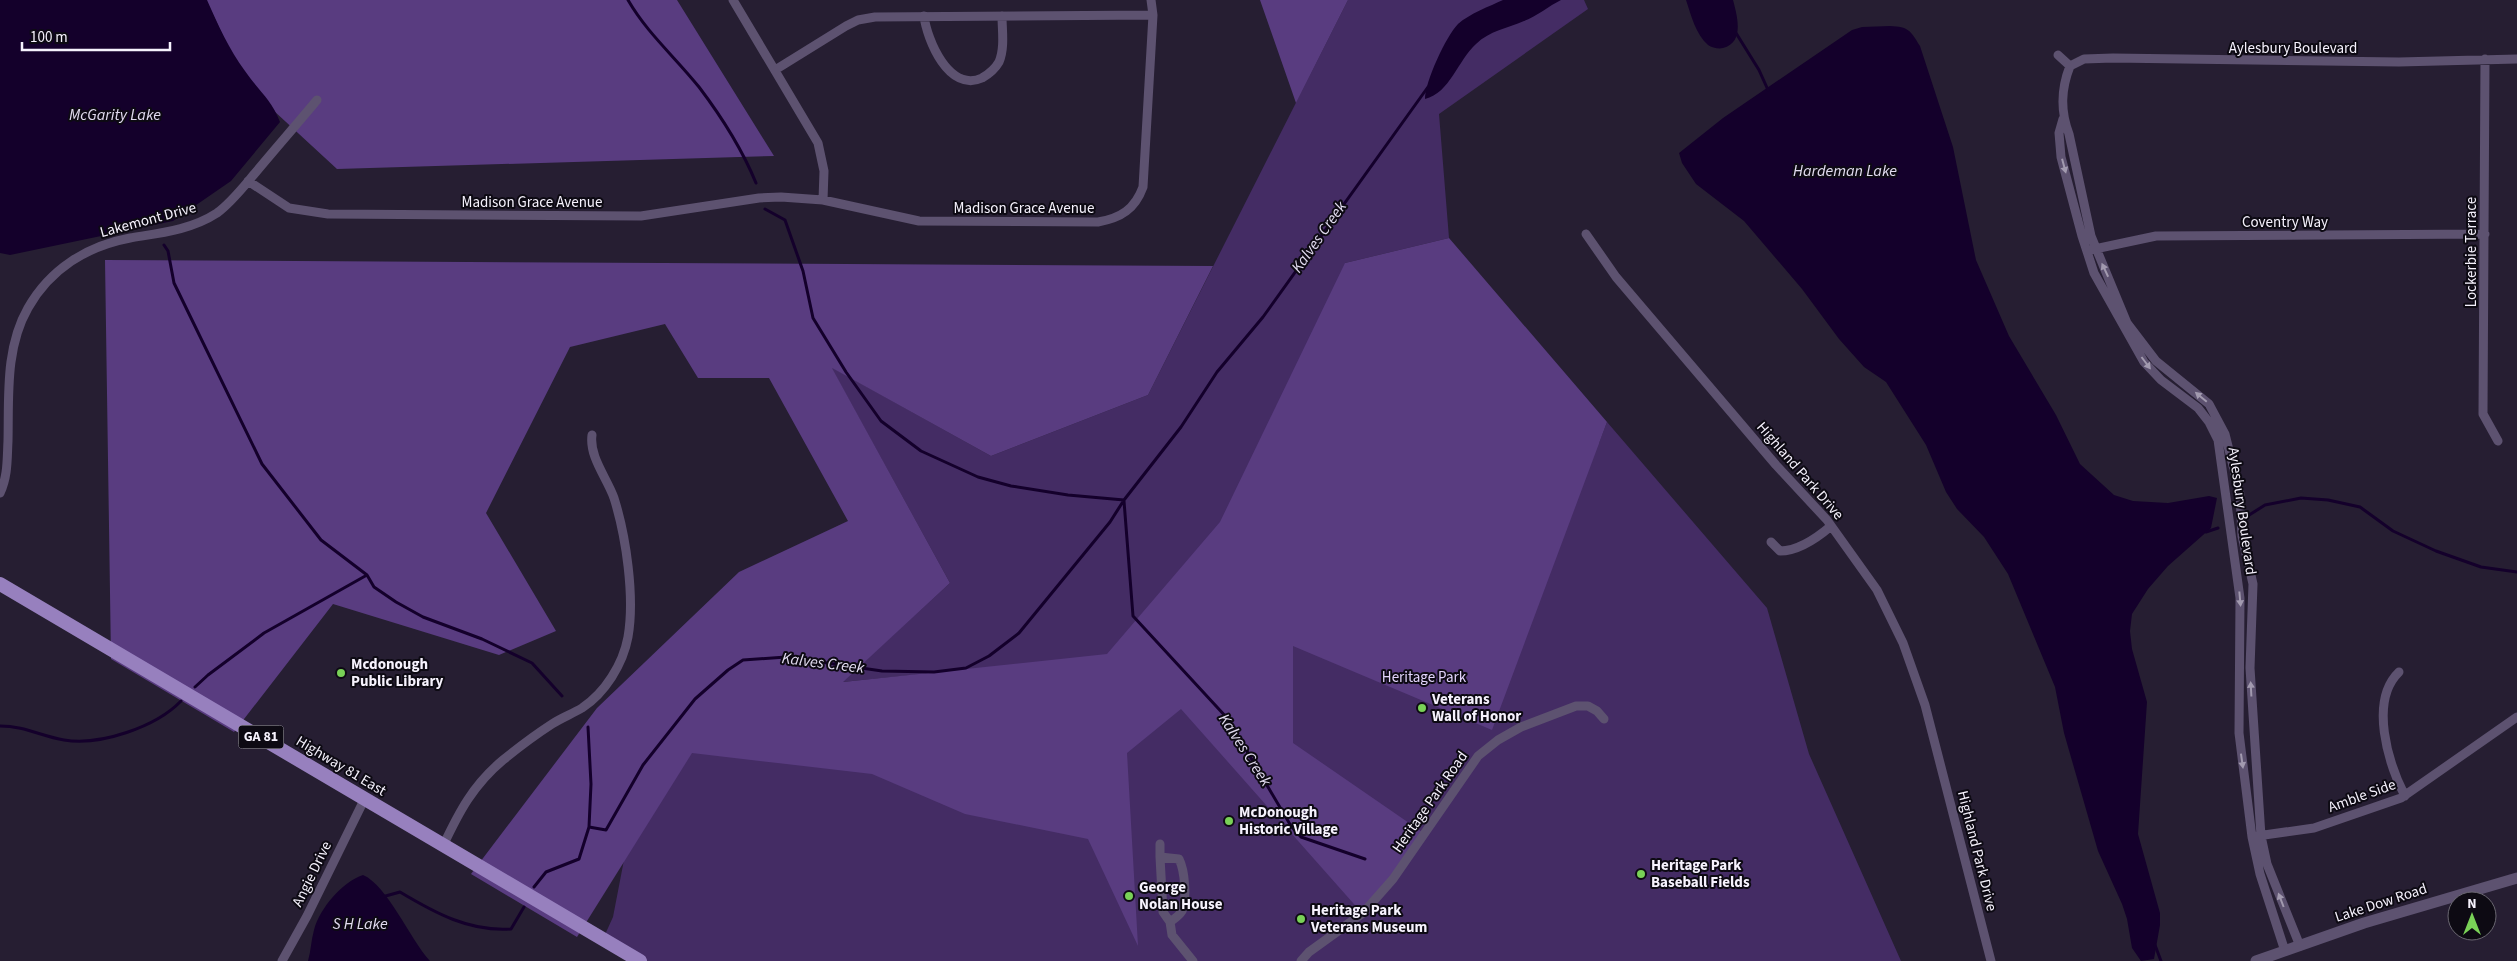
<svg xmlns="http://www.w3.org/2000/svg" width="2517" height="961" font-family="'Source Sans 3',sans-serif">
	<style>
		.green { fill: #442c64 }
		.forest { fill: #593c80 }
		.water { fill: #14002b }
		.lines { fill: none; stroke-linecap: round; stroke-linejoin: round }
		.stream { stroke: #14002b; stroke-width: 3 }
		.minor { stroke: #5d5270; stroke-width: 9 }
		.tertiary { stroke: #5d5270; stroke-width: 11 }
		.primary { stroke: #9780be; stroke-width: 14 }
		.oneway { fill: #a29aaf }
		.poi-dot { fill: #79d157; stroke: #0d0a13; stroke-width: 2 }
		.labels { text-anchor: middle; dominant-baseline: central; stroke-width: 4; stroke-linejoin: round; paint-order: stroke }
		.shield { fill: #0d0a13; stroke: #b0acb7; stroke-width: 1 }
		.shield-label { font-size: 14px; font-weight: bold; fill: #f6f2fd }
		.street-label { font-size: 15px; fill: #f6f2fd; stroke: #0d0a13 }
		.poi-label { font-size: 15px; font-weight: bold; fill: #f6f2fd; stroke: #0d0a13; text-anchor: start }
		.park-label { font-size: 15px; fill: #e2d4fc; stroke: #0d0a13 }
		.water-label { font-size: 16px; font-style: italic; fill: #e2dcf0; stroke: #0d0a13 }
	</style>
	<rect width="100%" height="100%" fill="#261e32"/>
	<!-- green -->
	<path class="green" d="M1348,0H1584L1588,9L1439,114L1449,238L1345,263L1599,443L1607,422L1767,608L1809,754L1901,961H641L603,939L613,917L660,673L980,690L1023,664L842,682L950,583L831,367L991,456L1148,395Z"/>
	<!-- forest -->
	<path class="forest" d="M206,0H677L774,156L337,169L247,86Z
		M1260,0H1348L1296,103Z
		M1449,238L1607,422L1492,730L1293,646V743L1425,834L1361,912L1181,709L1127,753L1138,946L1088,839L965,814L872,774L692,753L577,937L471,874L597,708L739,572L848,521L769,378H698L665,324L570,347L486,513L556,631L499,655L333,604L234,732L111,659L105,260L1213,266L1148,395L991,456L832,368L950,583L843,682L1107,654L1220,522L1345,263Z"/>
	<!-- water -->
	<path class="water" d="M0,0H207C218,25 229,49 245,71C258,90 272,100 280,122L231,181L173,221L10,255L0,253Z
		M1503,0H1561C1549,6 1537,16 1524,21C1508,28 1489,31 1476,44C1458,60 1450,93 1425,99C1425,82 1446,36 1458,24C1469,14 1490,6 1503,0Z
		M1686,0H1733C1737,15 1745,43 1723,48C1719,49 1712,48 1708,45C1696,35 1691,15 1686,0Z
		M1890,26C1909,27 1910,30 1920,46L1953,147L1976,260L2009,336L2056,415L2080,464L2114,495L2133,501L2168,503L2209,496L2217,498L2211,528L2168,566L2148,589L2132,614L2130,631L2132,649L2147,702L2138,834L2160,913V925L2154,959L2141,961L2132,948L2127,919L2122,904L2098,851L2064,733L2055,687L2008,574L1984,537L1957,509L1946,492L1926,445L1886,382L1864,367L1839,339L1802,289L1744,221L1696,184L1682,163L1679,153L1723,118L1852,30L1862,27Z
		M363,875C387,885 410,939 430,961H308C311,951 311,940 314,930C320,908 342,882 363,875Z"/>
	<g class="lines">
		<!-- stream -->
		<path class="stream" d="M628,0C647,33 675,57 699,87C721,116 742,149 756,183
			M1736,33L1759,70L1768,90
			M765,209L785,220L803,271L813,318L846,372L881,421L921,451L978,477L1011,486L1068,495L1124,500
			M164,245L168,251L174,283L262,464L321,540L367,575L374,587L396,602L423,617L482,639L532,663L562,696
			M1124,501L1133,616L1228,719L1291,826L1301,837L1365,859
			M2246,517L2265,505L2301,498L2328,500L2360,507L2393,531L2436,551L2481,567L2517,572
			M2206,532L2218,528
			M195,687L208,675L264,633L367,575
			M0,726C24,726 41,736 64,740C100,746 156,727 181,701
			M589,827L606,830L643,765L695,699L728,670L743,660L786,657L882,671L934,672L966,668L989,656L1019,633L1110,522L1124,500L1181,427L1217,372L1263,317L1428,87
			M534,887L546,872L579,859L589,827L591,784L588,727
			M382,897L400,892C435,913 470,932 511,929L524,907
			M2155,945L2161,961"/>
		<!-- minor -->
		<path class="minor" d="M733,0L818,143L824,171L823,200L919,221L1098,222C1121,218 1135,209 1143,187L1153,15L1151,0
			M924,16C927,40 949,93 982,78C989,74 995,69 999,62C1005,48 1002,30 1002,16
			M2058,55L2070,66L2084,59L2113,58L2399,62L2517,59
			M2485,59L2483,414L2498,441
			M2070,66C2061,89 2060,110 2069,134L2091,236L2127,323L2156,361L2209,404L2225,434L2240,494L2242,536L2253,584L2250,668L2261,836L2267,864L2300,946
			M775,70L846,26L858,20L875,17L1153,15
			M2063,119L2059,133L2061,157L2082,236L2094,273L2144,362L2161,380L2198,408L2209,422L2218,440L2240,598L2239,733L2252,837L2260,874L2285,951
			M248,181L289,208L328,214L641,216L759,198L781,197L823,200
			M1586,234L1616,277L1776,465L1827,520L1877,590L1903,643L1925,705L1991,961
			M2090,250L2156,236L2485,234
			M0,493C8,476 7,459 8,441C9,397 5,348 28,308C50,269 87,246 130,238C160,233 191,230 217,213C232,202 244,186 256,172C276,148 297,124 317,100
			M1771,542L1780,551C1798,551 1817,538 1831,526
			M2399,672C2369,701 2388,763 2405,796
			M2257,836L2314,828L2401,798L2517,717
			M1160,844V857
			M443,846C459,812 473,785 503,760C519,747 535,735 552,724C561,718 572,714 582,708C605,693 623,664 628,637C635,597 626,536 614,498C607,478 589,457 592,435
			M1170,922C1174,919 1179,916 1182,911C1187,899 1185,871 1179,859L1160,857L1163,912L1170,922L1172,935L1193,961
			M282,961L307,916L365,798
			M1301,961L1309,952L1363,913L1393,879L1478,756L1498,740L1521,727L1576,706H1588L1597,711L1604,719"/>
		<!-- tertiary -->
		<path class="tertiary" d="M2256,961L2364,923L2517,878"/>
		<!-- primary -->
		<path class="primary" d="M0,584L640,961"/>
	</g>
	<!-- one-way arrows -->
	<defs><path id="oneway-solid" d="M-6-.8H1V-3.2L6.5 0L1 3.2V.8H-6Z" transform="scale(1.25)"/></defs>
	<g class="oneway">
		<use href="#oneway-solid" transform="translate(2064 166) rotate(75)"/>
		<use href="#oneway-solid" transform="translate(2105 270) rotate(-115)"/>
		<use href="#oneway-solid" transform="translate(2146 363) rotate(53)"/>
		<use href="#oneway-solid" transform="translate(2201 397) rotate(-140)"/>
		<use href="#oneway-solid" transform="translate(2240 599) rotate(85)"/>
		<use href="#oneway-solid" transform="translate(2251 689) rotate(-93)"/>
		<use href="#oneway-solid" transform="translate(2242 761) rotate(82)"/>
		<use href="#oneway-solid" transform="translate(2281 900) rotate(-111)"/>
	</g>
	<!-- markers -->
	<g class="poi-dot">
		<circle cx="341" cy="673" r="5"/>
		<circle cx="1422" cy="708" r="5"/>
		<circle cx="1229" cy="821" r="5"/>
		<circle cx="1641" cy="874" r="5"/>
		<circle cx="1129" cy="896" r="5"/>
		<circle cx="1301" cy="919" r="5"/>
	</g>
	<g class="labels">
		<!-- shield labels -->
		<rect class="shield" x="238.5" y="725.5" width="45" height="23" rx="4"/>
		<g class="shield-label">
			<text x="261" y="737">GA 81</text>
		</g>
		<!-- street labels -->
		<g class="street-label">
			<text x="2293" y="48">Aylesbury Boulevard</text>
			<text x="532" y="202">Madison Grace Avenue</text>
			<text x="1024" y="208">Madison Grace Avenue</text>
			<text transform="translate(148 220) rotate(-15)">Lakemont Drive</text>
			<text x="2285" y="222">Coventry Way</text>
			<text transform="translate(2471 252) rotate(-90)">Lockerbie Terrace</text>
			<text transform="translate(1800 471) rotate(49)">Highland Park Drive</text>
			<text transform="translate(2242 511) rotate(82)">Aylesbury Boulevard</text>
			<text transform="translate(341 766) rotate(31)">Highway 81 East</text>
			<text transform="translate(2362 796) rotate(-20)">Amble Side</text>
			<text transform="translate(1430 802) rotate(-55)">Heritage Park Road</text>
			<text transform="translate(1977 851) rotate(76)">Highland Park Drive</text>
			<text transform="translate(312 874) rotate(-64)">Angie Drive</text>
			<text transform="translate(2381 903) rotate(-18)">Lake Dow Road</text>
		</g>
		<!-- poi labels -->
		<g class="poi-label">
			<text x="351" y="664">Mcdonough<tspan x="351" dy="17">Public Library</tspan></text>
			<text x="1432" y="699">Veterans<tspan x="1432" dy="17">Wall of Honor</tspan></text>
			<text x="1239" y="812">McDonough<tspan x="1239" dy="17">Historic Village</tspan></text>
			<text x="1651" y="865">Heritage Park<tspan x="1651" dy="17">Baseball Fields</tspan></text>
			<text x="1139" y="887">George<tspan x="1139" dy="17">Nolan House</tspan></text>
			<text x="1311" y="910">Heritage Park<tspan x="1311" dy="17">Veterans Museum</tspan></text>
		</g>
		<!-- park labels -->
		<g class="park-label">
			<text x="1424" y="677">Heritage Park</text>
		</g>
		<!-- water labels -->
		<g class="water-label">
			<text x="115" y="115">McGarity Lake</text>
			<text x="1845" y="171">Hardeman Lake</text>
			<text transform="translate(1319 237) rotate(-55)">Kalves Creek</text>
			<text transform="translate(823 663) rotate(7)">Kalves Creek</text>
			<text transform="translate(1245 750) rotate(57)">Kalves Creek</text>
			<text x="360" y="924">S H Lake</text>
		</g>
	</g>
	<!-- north arrow -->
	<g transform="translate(2472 916)"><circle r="24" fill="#0d0a13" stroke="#6a6771"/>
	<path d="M0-4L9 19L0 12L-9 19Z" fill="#79d157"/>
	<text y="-8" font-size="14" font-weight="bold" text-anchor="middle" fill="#f6f2fd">N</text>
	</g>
	<!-- scale -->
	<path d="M22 42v8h148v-8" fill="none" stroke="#f6f2fd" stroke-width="2.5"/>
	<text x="30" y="42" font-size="15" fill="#f6f2fd" stroke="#0d0a13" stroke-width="4" paint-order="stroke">100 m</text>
</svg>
